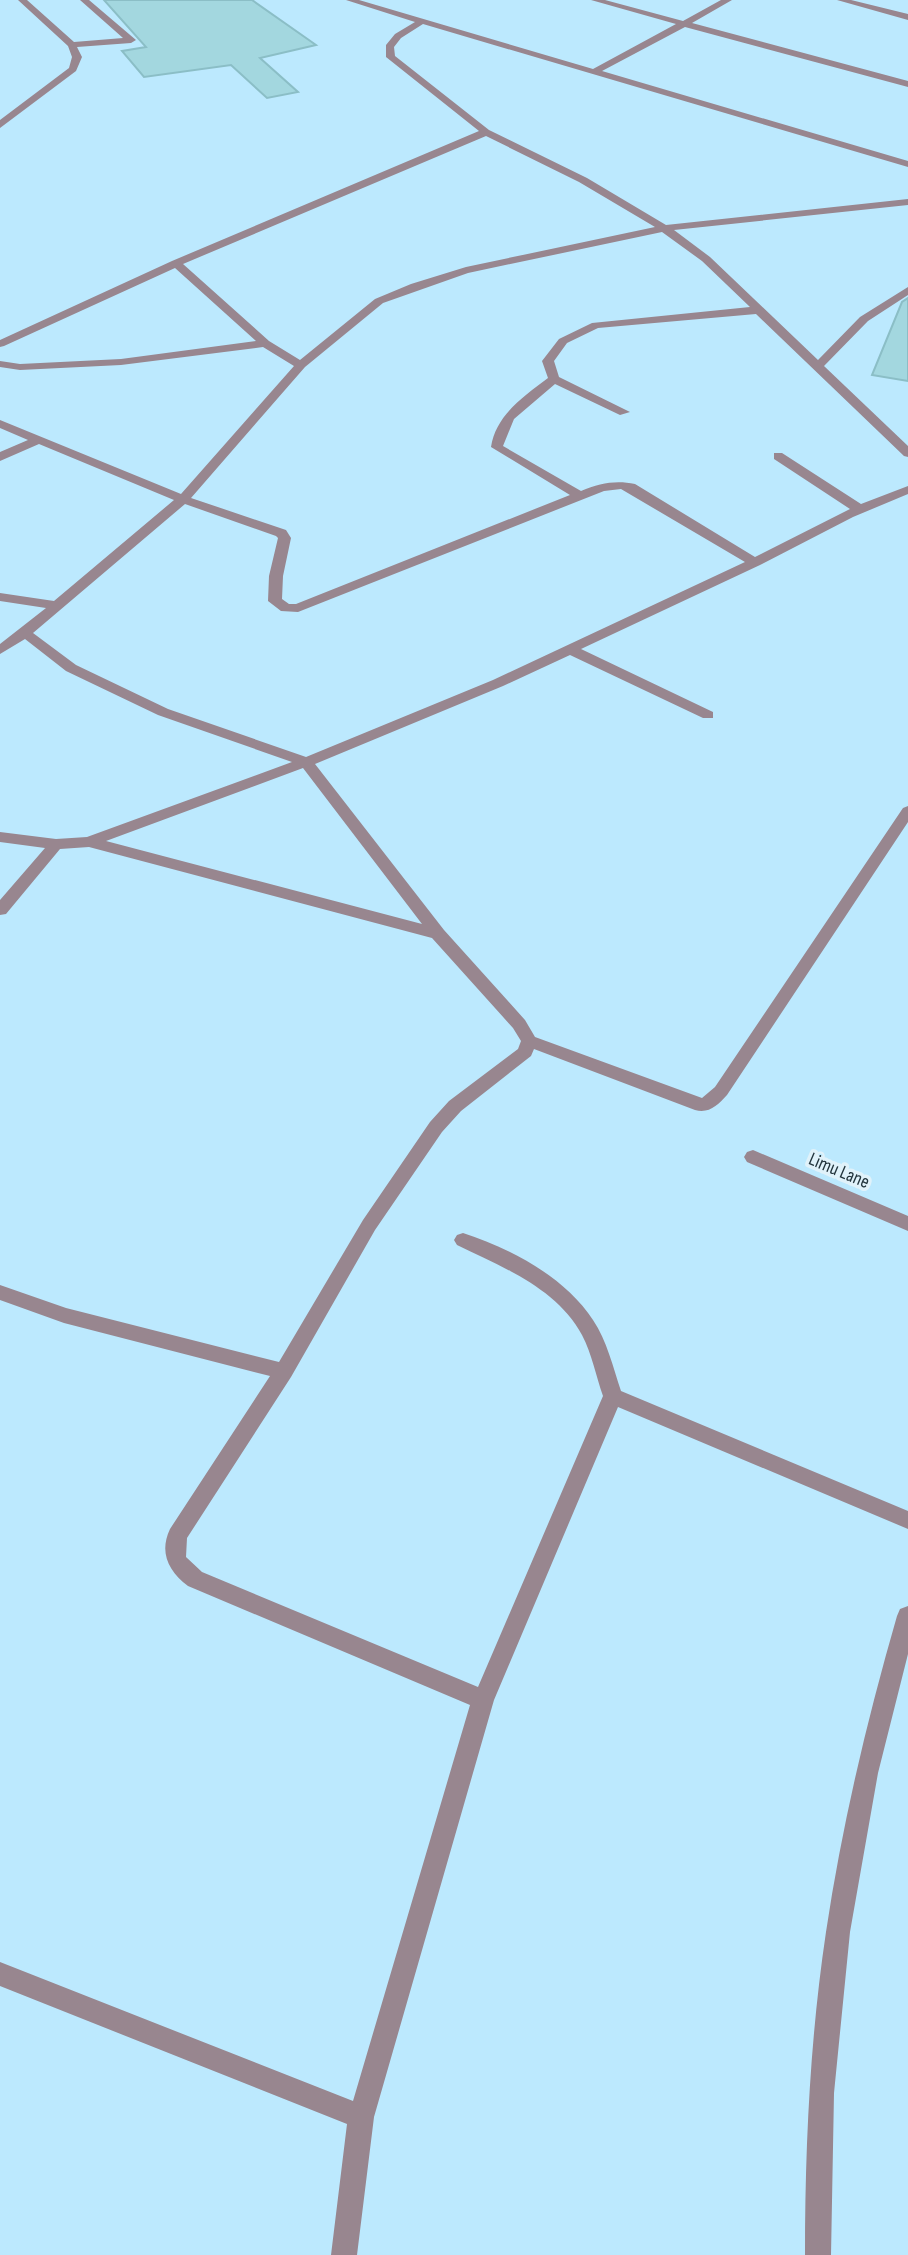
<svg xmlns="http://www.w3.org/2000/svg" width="908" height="2255" font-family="'Sofia Sans Condensed',sans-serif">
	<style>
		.building { fill: #a3d7df; stroke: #8bbec6; stroke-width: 2 }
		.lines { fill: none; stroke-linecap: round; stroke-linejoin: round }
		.minor { fill: #98868f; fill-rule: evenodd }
		.labels { text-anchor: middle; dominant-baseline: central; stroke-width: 7; stroke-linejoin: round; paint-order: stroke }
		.street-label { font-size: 19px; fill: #23353d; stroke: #e0f2fa }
	</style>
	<rect width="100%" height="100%" fill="#bce9fe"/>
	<!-- building -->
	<path class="building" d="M104,0H252L316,45L260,58L298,92L267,98L231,65L144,77L122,51L146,47Z
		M908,298V381L872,375L902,302Z"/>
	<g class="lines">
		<!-- minor -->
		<path class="minor" d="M18,0H27L74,42L123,38L80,0H89L136,40L131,43L77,47L82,57L76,71L0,128V120L69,68L72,57L68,46Z
			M346,0H359L593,69L676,24L591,0H605L683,21L721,0H732L692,23L908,81V87L685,27L602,71L908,161V167L423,24L401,38L394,47L395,56L489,130L587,178L666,225L908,199V205L674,230L710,257L818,360L860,317L908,287V295L868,321L824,366L908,446V457L904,456L756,314L598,328L567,343L554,361L559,377L630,412L620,415L555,384L514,419L503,446L581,491C600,483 616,480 635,484L755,557L850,509L774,459V453H782L861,504L908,486V494L853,517L760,565L581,649L713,712V718H703L570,655L503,686L315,764L444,930L525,1020L535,1037L702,1098L715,1087L903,808L908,806V822L727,1095C718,1105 709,1114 695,1110L534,1049L531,1056L461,1111L442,1132L375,1230L291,1377L187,1538L186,1557L202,1572L478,1687L603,1396C596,1376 592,1354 582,1335C557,1288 502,1267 457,1245L454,1240L457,1235L463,1233C510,1248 565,1277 593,1320C607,1341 613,1367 621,1391L908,1511V1529L618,1407L494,1700L374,2117L357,2255H331L347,2124L0,1986V1962L353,2101L470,1705L188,1586C168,1571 159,1552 170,1529L270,1376L64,1323L0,1300V1285L66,1308L279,1362L363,1220L430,1122L449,1101L518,1049L521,1041L513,1028L432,938L89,847L60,849L6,914L0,915V900L45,848L0,842V832L56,839L87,837L292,762L158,715L66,671L25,639L0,654V644L46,608L0,601V593L54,601L174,500L39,444L0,461V452L28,440L0,428V420L181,494L294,366L263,347L121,365L20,370L0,367V361L20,364L121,359L256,341L175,268L4,346L0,347V340L172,261L479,131L386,57V45L395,34L415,22ZM486,136L579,182L655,227L466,267L411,284L375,299L300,360L269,341L183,264ZM662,232L702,261L750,307L592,323L559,339L542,361L548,378C523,397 496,415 491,447L570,495L296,604H289L282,599L283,576L291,538L286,530L191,498L305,367L383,303L468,273ZM621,489L745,562L493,680L306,757L168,709L76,665L33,633L185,504L276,536L278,538L269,576L268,601L281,611L298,612L604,491ZM303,768L422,924L106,841Z
			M837,0H851L908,14V20Z
			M753,1150L908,1216V1231L747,1162L744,1157L747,1152Z
			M908,1606V1654L878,1773L850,1932L834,2093L831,2255H805C805,2147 810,2039 826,1932C842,1825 867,1720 897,1616L900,1609Z"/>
	</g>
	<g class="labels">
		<!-- street labels -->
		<g class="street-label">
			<text transform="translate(839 1171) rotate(23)">Limu Lane</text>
		</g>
	</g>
</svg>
